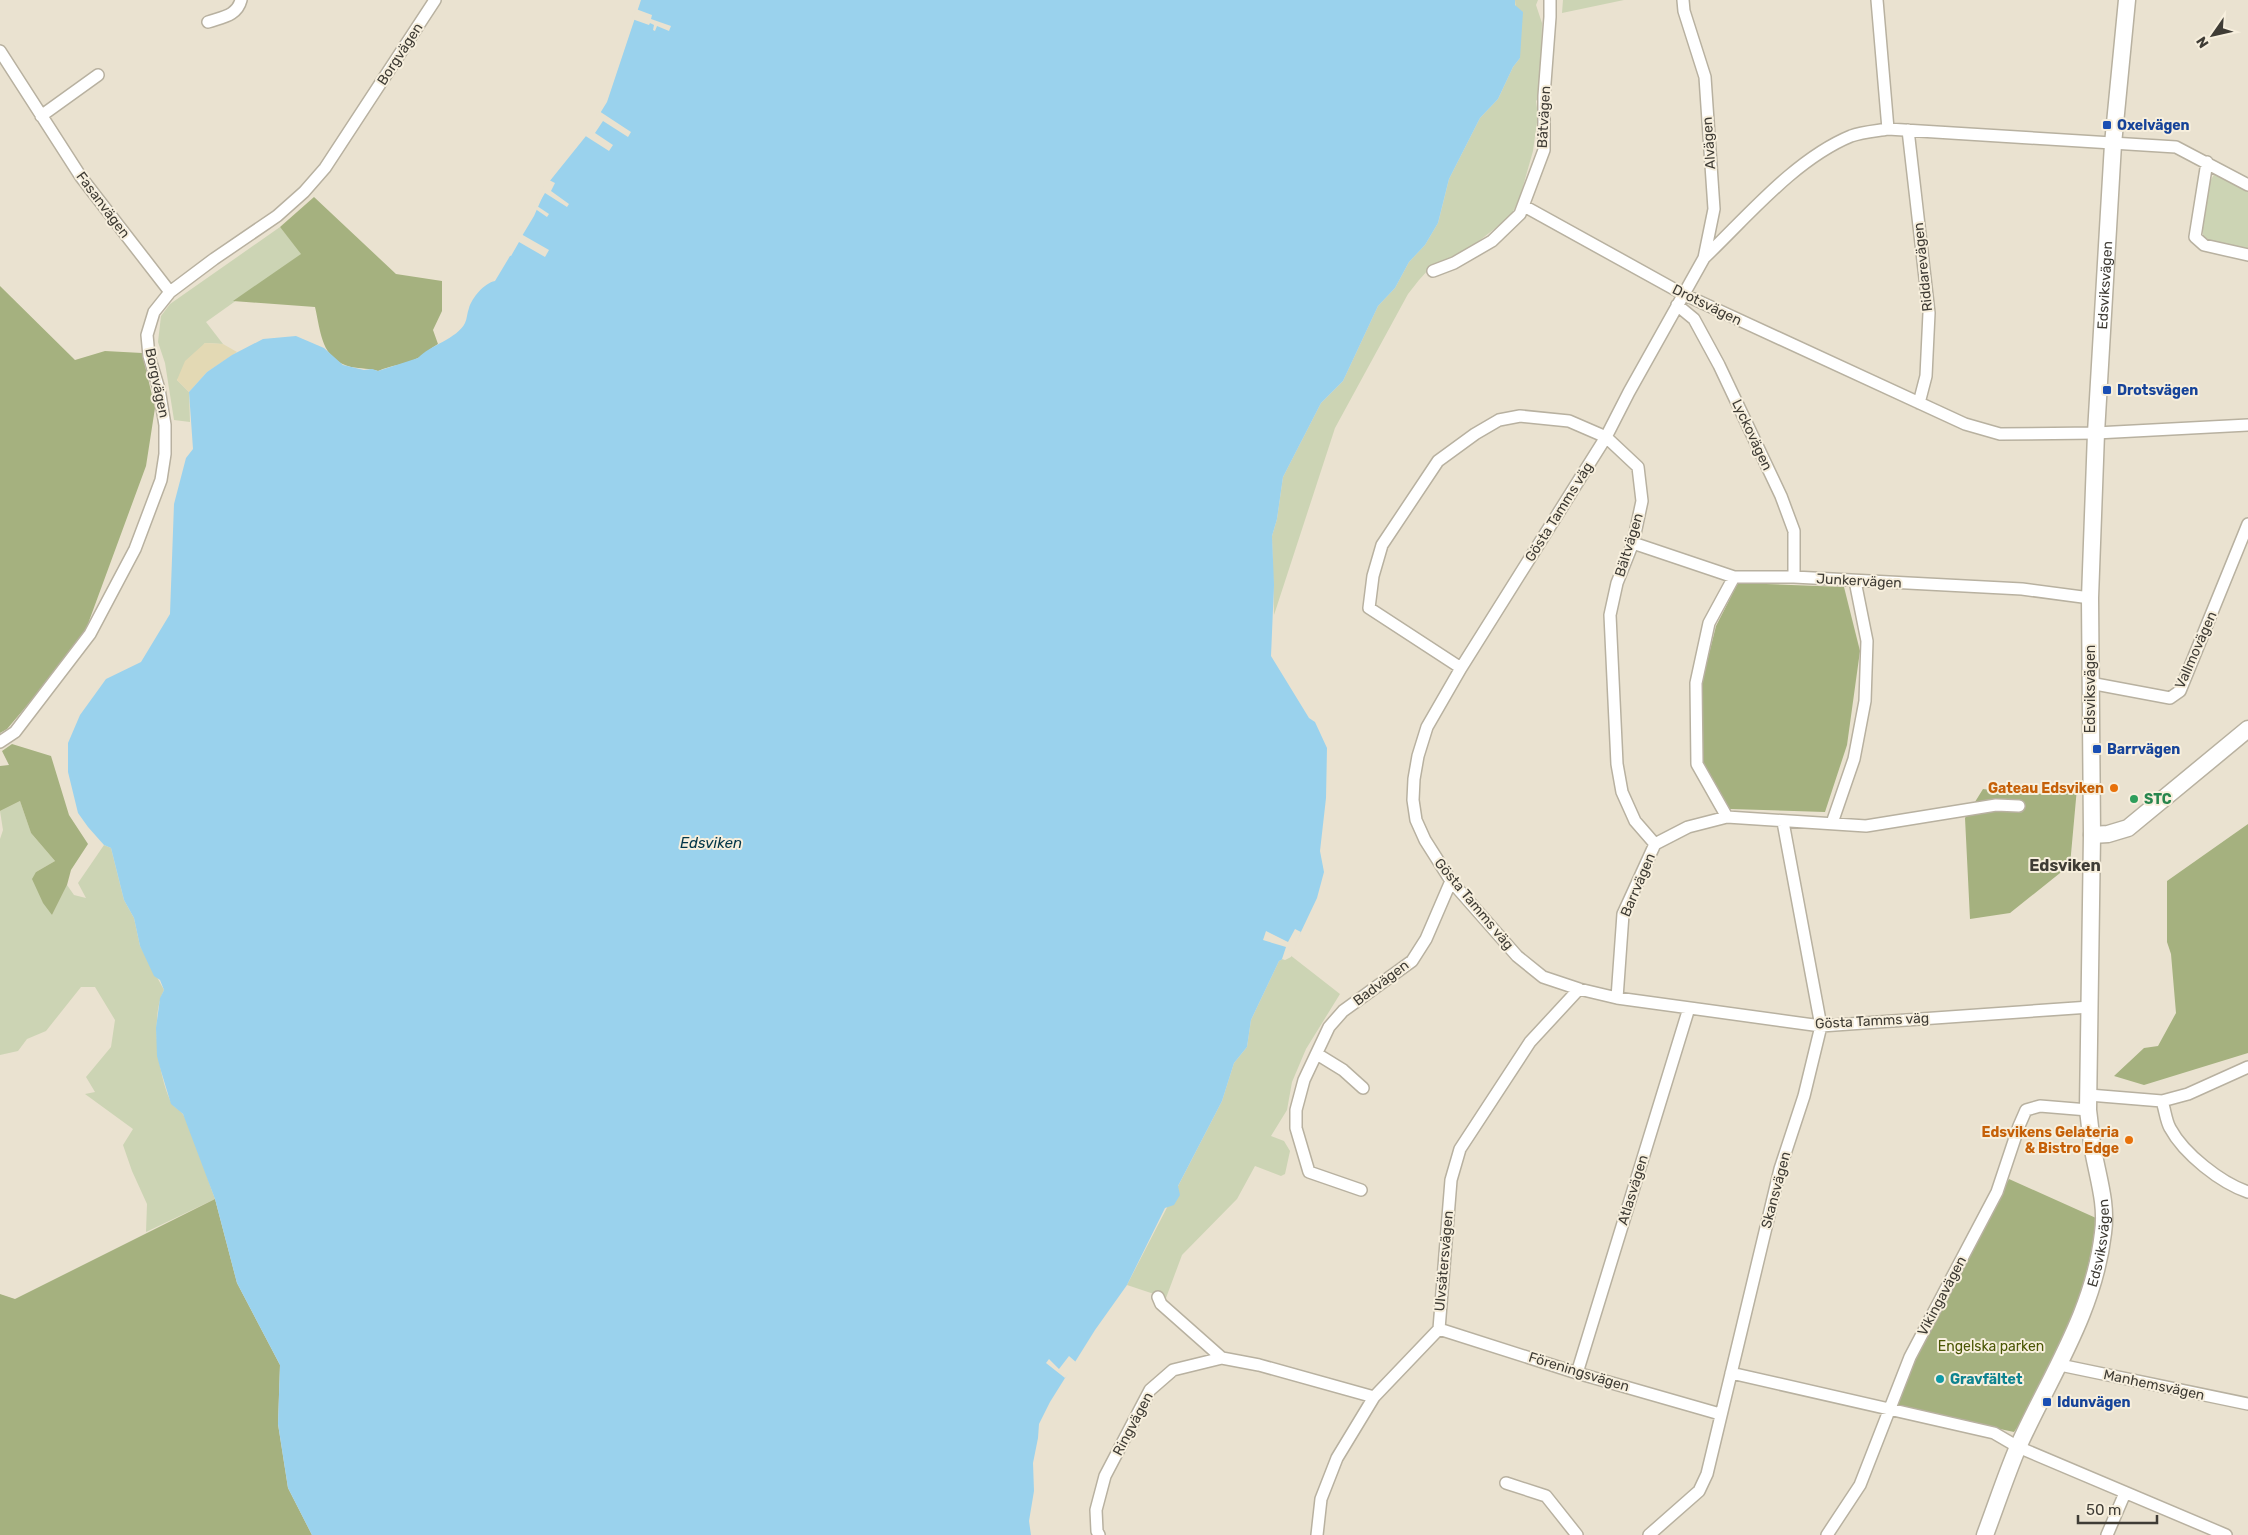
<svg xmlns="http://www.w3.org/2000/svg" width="2248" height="1535" font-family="Rubik,sans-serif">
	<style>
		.green { fill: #ccd4b4 }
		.forest { fill: #a5b17f }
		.sand { fill: #e3d9b4 }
		.water { fill: #9ad2ed }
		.pier { fill: #eae2d0 }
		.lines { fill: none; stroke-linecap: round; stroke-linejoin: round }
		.street-casing { stroke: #b8b1a0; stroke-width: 14 }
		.secondary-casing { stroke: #b8b1a0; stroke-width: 19 }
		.street { stroke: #fff; stroke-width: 11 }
		.secondary { stroke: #fff; stroke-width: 16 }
		.transit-dot { fill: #1a4fb4; stroke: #f7efdd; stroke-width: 2 }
		.food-dot { fill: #e8710a; stroke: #f7efdd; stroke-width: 2 }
		.leisure-dot { fill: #2e9e5b; stroke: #f7efdd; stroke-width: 2 }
		.culture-dot { fill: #0f9aa8; stroke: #f7efdd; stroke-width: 2 }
		.labels { text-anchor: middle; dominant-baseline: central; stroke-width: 4; stroke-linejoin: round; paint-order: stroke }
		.street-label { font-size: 14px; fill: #3f3c35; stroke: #f7efdd }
		.transit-label { font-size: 14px; font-weight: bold; fill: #164399; stroke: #f7efdd; text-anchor: start }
		.food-label { font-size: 14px; font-weight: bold; fill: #c56008; stroke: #f7efdd; text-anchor: end }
		.leisure-label { font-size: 14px; font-weight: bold; fill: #27864d; stroke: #f7efdd; text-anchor: start }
		.park-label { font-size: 14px; fill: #4a5604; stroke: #f7efdd }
		.culture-label { font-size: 14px; font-weight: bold; fill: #0d838f; stroke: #f7efdd; text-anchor: start }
		.water-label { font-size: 15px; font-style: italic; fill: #033648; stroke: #f7efdd }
		.quarter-label { font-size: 16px; font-weight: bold; fill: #3f3c35; stroke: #f7efdd }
	</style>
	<rect width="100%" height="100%" fill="#eae2d0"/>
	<!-- green -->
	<path class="green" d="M1515,0H1538L1536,5L1542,23L1540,96L1536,101L1538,115L1533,151L1520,197L1511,216L1475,244L1429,269L1419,280L1408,294L1335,428L1274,615L1272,536L1277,519L1283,477L1321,403L1343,381L1378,306L1395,288L1409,262L1425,245L1438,223L1449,179L1480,118L1498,99L1513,67L1520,58Z
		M1563,0H1624L1562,13Z
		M2216,172L2248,192V252L2210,243L2203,237C2203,214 2202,190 2216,172Z
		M280,227L302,254L206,322L223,344L205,343L177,380L189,392L190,422L174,420L165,363L158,342L161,316L170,304Z
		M20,801L31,833L55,861L36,872L52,915L67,885L74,895L86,898L78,883L104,845L111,848L124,900L134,918L140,946L164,990C150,1017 158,1075 171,1102C174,1108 181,1110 184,1116C197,1139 205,1173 215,1199L146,1232L147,1204L132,1171L123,1145L133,1129L85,1094L95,1092L86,1077L111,1047L115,1020L95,987H81L46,1031L27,1039L18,1051L0,1055V839L3,830L0,811Z
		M1290,955L1340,994L1306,1049L1292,1082L1287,1110L1271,1136L1284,1141L1290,1151L1285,1174L1281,1176L1255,1166L1237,1199L1182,1255L1166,1298L1127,1285L1222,1101L1234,1063L1247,1047L1251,1020L1279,961Z"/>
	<!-- forest -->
	<path class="forest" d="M314,197L396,274L442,281V311L433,330L438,344C431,348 425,354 418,358C405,365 391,365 378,371C370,368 361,369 351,367C321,359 321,333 315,307L233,301L301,254L280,227Z
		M0,286L75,360L105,351L142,353L155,408L146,466L85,632L46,683L7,729L0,733Z
		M1738,583L1844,587L1860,651L1847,745L1825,812L1730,809L1702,767L1703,678L1716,626Z
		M12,744L51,756L69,815L88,844L71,870L67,885L52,915L43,903L32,879L36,872L55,861L31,833L20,801L0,811V766L9,765L2,751Z
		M2077,788L2070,865L2010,913L1970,919L1965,818L1983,789L2030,795Z
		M2248,824V1053L2144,1085L2114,1076L2144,1048L2158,1046L2176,1013L2171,954L2167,942V881Z
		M2009,1179L2096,1218C2090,1280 2067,1337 2037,1392C2030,1406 2023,1420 2014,1432L1897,1407L1895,1403L1919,1346Z
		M215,1199L237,1283L280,1365L278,1424L288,1488L312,1535H0V1294L15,1299Z"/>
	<!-- sand -->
	<path class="sand" d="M205,343L223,344L237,352L207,372L189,392L177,380L185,361Z"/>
	<!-- water -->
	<path class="water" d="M641,0H1515V5L1523,12L1520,58L1513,67L1498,99L1480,118L1449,179L1438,223L1425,245L1409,262L1395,288L1378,306L1343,381L1321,403L1283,477L1277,519L1272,536L1274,585L1271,656L1309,718L1315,722L1327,748L1326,798L1320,851L1324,872L1317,898L1290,955L1279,961L1251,1020L1247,1047L1234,1063L1222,1101L1178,1186L1180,1195L1174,1205L1165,1208L1127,1285L1095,1330L1050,1402L1039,1424L1038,1438L1033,1463L1034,1491L1029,1521L1031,1535H312L288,1488L278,1424L280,1365L237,1283L215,1199L183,1114L171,1104L161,1071L157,1056L156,1028L160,998L164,990L160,980L154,976L140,946L134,918L124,900L111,848L104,845L88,827L78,813L68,772V743L80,715L106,679L141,662L170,614L174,504L186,458L193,449L189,392L207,372L232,355L263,339L296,336L324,348L343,365L364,370L372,369L378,371L418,358C430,345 457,339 465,323C467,319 467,313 469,308C472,298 484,283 495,281L534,216L549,182L586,136L607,102Z"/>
	<!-- pier -->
	<path class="pier" d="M636,9L652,15L651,19L671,26L669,31L657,26L655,31L653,30L654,25L650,23L649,25L632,19Z
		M599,111L631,132L628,137L603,121L595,133L613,145L609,151L584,135Z
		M549,180L555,183L551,191L569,204L567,207L545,193L537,206L549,214L547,217L534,208L544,186Z
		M521,234L549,250L545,257L519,242L511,256L508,255Z
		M1295,929L1301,932L1291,957L1285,960L1282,959L1286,947L1263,940L1266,931L1288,942Z
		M1069,1356L1077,1363L1065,1378L1046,1363L1049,1359L1059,1369Z"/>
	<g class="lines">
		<!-- street casing -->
		<g class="street-casing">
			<path id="street" d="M1683,0L1684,11L1705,77L1714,209L1704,258L1629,392L1606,437L1461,668L1427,727L1418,756L1414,779L1413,800L1416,820L1425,840L1451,881L1517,956L1543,977L1579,989L1617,998L1821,1026L2090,1007
				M1877,0L1888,129
				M208,22C222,17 237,16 241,0
				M0,51L81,177L170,292
				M41,116L98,75
				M1908,130L1929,313L1926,376L1919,403
				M2207,162L2195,237L2204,245L2248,255
				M1524,206L1683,294L1965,424L2000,434L2096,433L2248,425
				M1704,258C1747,217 1795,159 1851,136C1862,132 1876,131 1888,129L2176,147L2248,185
				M1433,271L1454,263L1492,241L1520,214L1544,150V96L1550,17V0
				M1677,305L1694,319L1719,365L1781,496L1794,531V577
				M1633,543L1734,577H1794L2022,589L2090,598
				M1461,668L1369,608L1373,576L1382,545L1438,461L1475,434L1499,420L1520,416L1569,421L1606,437L1638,467L1642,501L1633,543L1617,583L1610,615L1617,764L1622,792L1635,821L1655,844
				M2090,683L2170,698L2180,691L2248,524
				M0,742L15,732L90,634L135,549L161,480L165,454V425L159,389L149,356L147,335L154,312L170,292L214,259L277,216L304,192L325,168L435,0
				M1727,817L1697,764L1696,683L1709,623L1734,577
				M1832,823L1854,759L1865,701L1867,641L1855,581
				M1617,998L1623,914L1655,844L1688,827L1727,817L1866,826L1996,805L2019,806
				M1317,1054L1343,1070L1363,1088
				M2089,1095L2162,1101L2188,1094L2248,1067
				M2162,1101C2165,1110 2166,1121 2170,1128C2184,1154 2221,1183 2248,1192
				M1361,1190L1309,1172L1296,1128V1110L1304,1080L1329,1027L1343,1011L1412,961L1426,939L1451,881
				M1158,1297L1161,1304L1222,1358
				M1439,1329L1577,1373L1720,1414
				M2060,1365L2248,1404
				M1577,1373L1689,1008
				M1731,1373L1994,1433L2018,1447L2226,1535
				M1506,1483L1546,1496L1577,1535
				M1099,1535L1097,1531L1096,1510L1105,1476L1150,1390L1173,1370L1222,1358L1259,1365L1374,1397
				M1317,1535L1321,1499L1337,1458L1374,1397L1439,1329L1451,1180L1460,1149L1530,1042L1579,989
				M1649,1535L1699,1491L1707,1474L1780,1169L1804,1096L1821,1026L1783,822
				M1827,1535L1860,1485L1910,1357L1997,1192L2019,1126L2026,1110L2040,1106L2088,1110
				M2107,1535L2125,1493"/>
		</g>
		<!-- secondary casing -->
		<g class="secondary-casing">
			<g id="secondary">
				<path d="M2092,835L2108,834L2128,828L2248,729"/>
				<path id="s1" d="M1985,1535C1996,1506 2006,1475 2018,1447C2050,1376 2094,1312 2103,1233C2107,1206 2099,1181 2094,1155C2091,1140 2090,1125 2088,1110L2092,835L2090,598L2096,433L2113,144L2127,0"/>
			</g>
		</g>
		<!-- street -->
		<use href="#street" class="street"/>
		<!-- secondary -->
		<use href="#secondary" class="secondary"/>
	</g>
	<!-- markers -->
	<g class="transit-dot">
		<rect x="2102" y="120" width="10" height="10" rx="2.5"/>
		<rect x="2102" y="385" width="10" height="10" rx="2.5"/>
		<rect x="2092" y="744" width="10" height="10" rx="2.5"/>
		<rect x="2042" y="1397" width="10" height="10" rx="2.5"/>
	</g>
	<g class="food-dot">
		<circle cx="2114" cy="788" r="5"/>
		<circle cx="2129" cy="1140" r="5"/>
	</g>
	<circle class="leisure-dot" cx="2134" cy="799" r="5"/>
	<circle class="culture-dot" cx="1940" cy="1379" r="5"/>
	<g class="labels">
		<!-- street labels -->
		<g class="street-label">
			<text transform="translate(400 54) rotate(-57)">Borgvägen</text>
			<text transform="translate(1544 117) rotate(-87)">Båtvägen</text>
			<text transform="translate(1709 143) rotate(-94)">Alvägen</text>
			<text transform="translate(103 205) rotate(53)">Fasanvägen</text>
			<text transform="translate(1923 267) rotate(-96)">Riddarevägen</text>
			<text stroke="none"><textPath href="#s1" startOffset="1275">Edsviksvägen</textPath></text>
			<text transform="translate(1707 305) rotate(26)">Drotsvägen</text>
			<text transform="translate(157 383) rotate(78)">Borgvägen</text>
			<text transform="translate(1752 435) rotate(65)">Lyckovägen</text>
			<text transform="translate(1559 512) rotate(-58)">Gösta Tamms väg</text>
			<text transform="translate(1629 545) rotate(-73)">Bältvägen</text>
			<text transform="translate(1859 581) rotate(3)">Junkervägen</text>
			<text transform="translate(2196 650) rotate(-66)">Vallmovägen</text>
			<text transform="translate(2090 689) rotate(-90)">Edsviksvägen</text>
			<text transform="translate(1638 885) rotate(-67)">Barrvägen</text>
			<text transform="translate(1474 904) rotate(50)">Gösta Tamms väg</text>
			<text transform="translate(1381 983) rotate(-37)">Badvägen</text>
			<text transform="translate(1872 1021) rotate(-3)">Gösta Tamms väg</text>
			<text transform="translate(1633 1190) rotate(-73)">Atlasvägen</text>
			<text transform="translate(1776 1190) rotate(-75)">Skansvägen</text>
			<text stroke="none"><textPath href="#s1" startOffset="315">Edsviksvägen</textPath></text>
			<text transform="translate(1444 1261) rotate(-85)">Ulvsätersvägen</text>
			<text transform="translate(1942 1296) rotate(-62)">Vikingavägen</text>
			<text transform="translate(1579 1372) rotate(17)">Föreningsvägen</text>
			<text transform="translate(2154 1385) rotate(12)">Manhemsvägen</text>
			<text transform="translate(1133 1424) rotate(-62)">Ringvägen</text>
		</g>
		<!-- transit labels -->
		<g class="transit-label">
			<text x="2117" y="125">Oxelvägen</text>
			<text x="2117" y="390">Drotsvägen</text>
			<text x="2107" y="749">Barrvägen</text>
			<text x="2057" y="1402">Idunvägen</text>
		</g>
		<!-- food labels -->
		<g class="food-label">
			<text x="2104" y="788">Gateau Edsviken</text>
			<text x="2119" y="1132">Edsvikens Gelateria<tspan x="2119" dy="16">&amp; Bistro Edge</tspan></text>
		</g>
		<!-- leisure labels -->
		<g class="leisure-label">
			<text x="2144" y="799">STC</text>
		</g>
		<!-- park labels -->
		<g class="park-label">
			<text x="1991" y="1346">Engelska parken</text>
		</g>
		<!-- culture labels -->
		<g class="culture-label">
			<text x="1950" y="1379">Gravfältet</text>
		</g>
		<!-- water labels -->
		<g class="water-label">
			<text x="711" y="843">Edsviken</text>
		</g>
		<!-- quarter labels -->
		<g class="quarter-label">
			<text x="2065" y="865">Edsviken</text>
		</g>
	</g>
	<!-- north arrow -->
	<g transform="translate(2213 35) rotate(236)" stroke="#f7efdd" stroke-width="4" paint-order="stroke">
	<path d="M0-4L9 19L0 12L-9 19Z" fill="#3f3c35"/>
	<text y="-8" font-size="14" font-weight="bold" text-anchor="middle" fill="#3f3c35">N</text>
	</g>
	<!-- scale -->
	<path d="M2078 1515v8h79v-8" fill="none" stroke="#3f3c35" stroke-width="2.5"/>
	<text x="2086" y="1515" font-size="15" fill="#3f3c35" stroke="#f7efdd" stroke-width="4" paint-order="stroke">50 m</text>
</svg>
